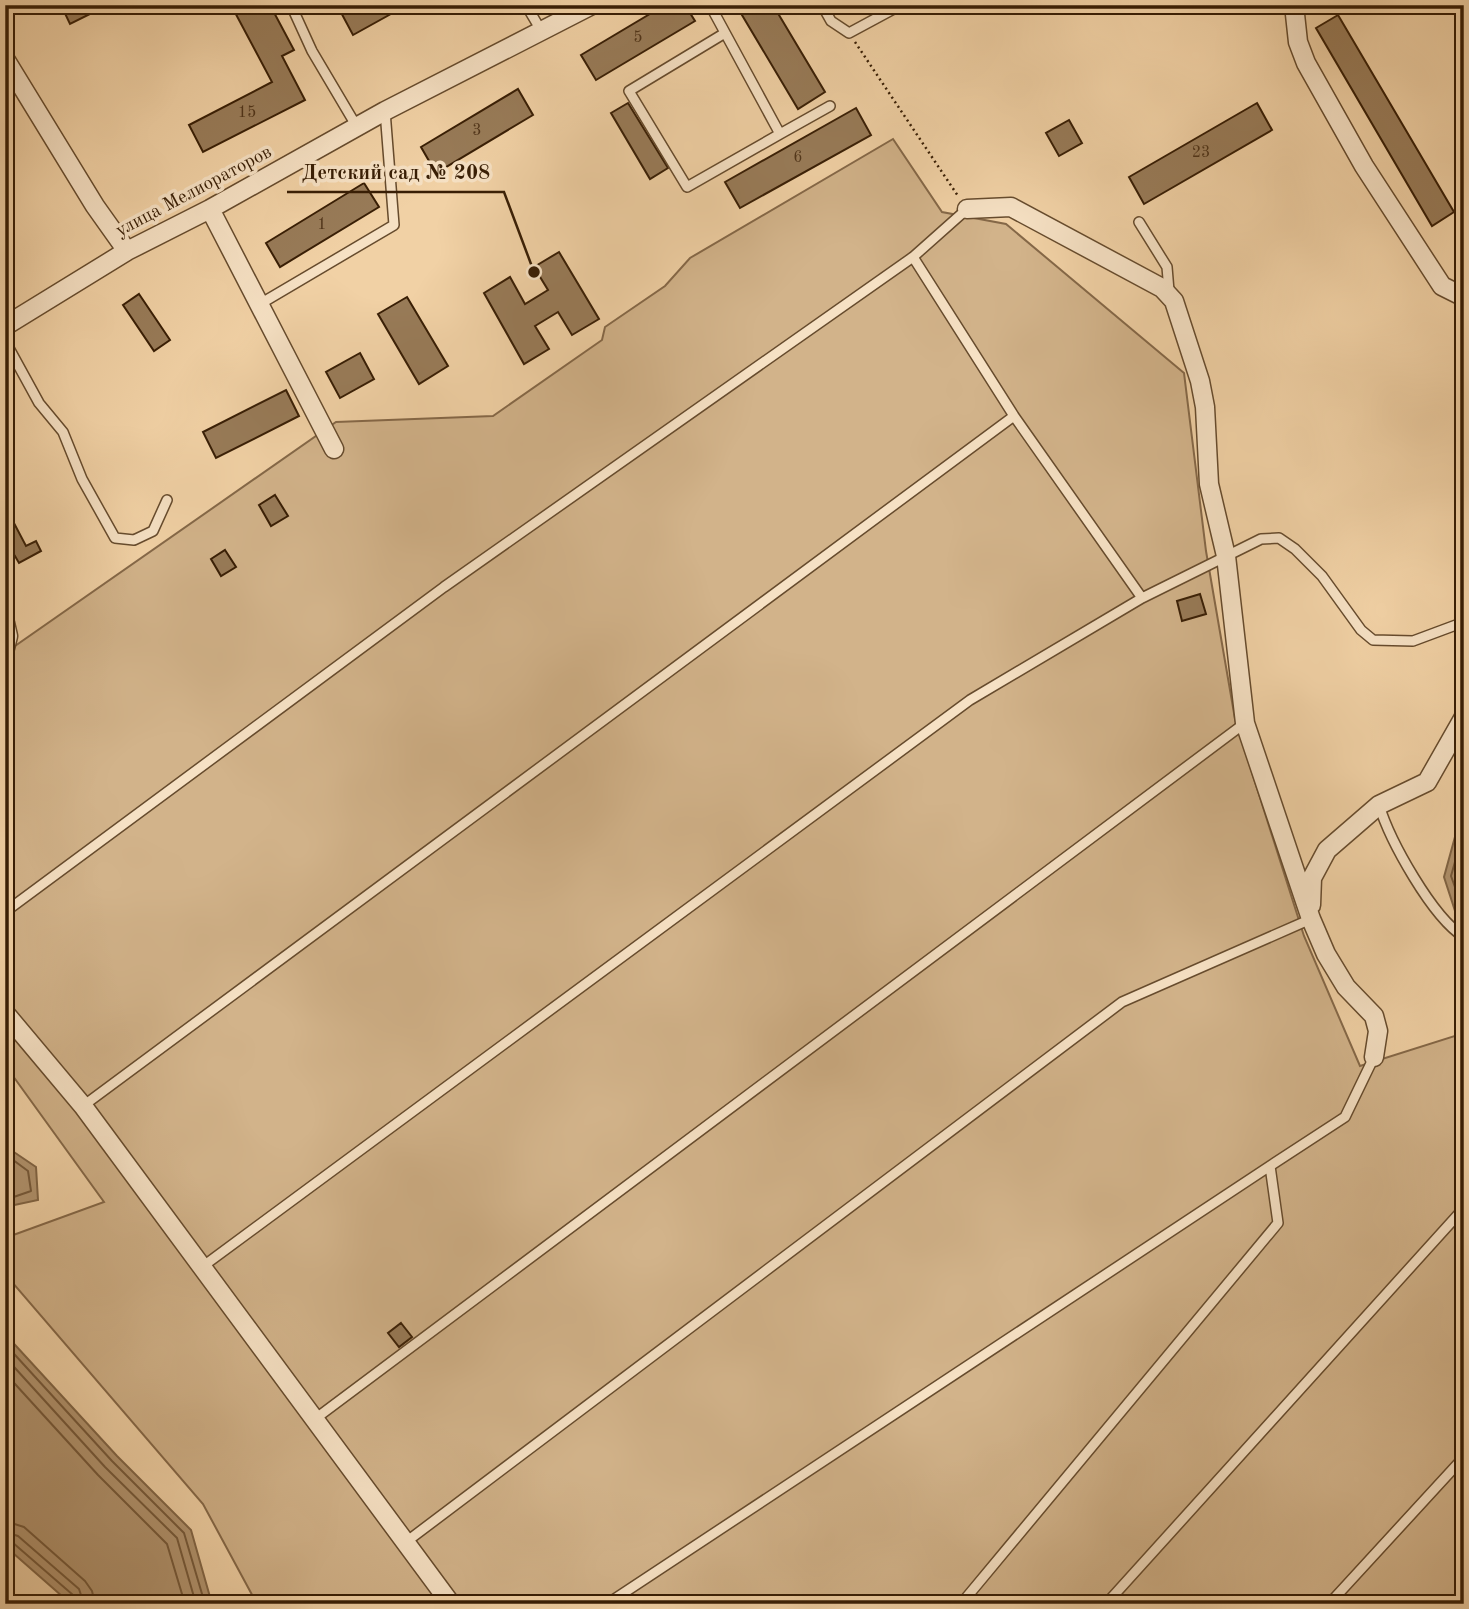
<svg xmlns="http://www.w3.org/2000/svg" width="1469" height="1609" font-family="'Old Standard TT',serif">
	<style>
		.green { fill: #d2b38a; stroke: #856848; stroke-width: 2 }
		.water { fill: #b2946f; stroke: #816545; stroke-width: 2 }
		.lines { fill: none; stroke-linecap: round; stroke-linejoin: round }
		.shore { stroke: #75593a; stroke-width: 2 }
		.building { fill: #987b58; stroke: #381e05; stroke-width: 2 }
		.service-casing { stroke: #664b2d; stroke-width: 12 }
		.minor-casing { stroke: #664b2d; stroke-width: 21 }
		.path { stroke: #381e05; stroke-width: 2.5; stroke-dasharray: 2 3.5; stroke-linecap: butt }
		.service { stroke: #f6e1c4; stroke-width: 9 }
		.minor { stroke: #f6e1c4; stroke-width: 18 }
		.labels { text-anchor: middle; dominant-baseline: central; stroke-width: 7; stroke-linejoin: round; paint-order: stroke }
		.number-label { font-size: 16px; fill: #50351a }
		.street-label { font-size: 19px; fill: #381e05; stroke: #f6e1c4 }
		.leader { fill: none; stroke: #381e05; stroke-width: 2.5 }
		.callout-dot { fill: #381e05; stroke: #f6e1c4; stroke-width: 2.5 }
		.callout-label { font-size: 21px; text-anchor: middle; font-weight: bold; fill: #381e05; stroke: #f6e1c4; stroke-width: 7; stroke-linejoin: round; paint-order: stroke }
	</style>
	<rect width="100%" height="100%" fill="#f1d1a5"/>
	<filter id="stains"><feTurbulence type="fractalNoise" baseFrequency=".00286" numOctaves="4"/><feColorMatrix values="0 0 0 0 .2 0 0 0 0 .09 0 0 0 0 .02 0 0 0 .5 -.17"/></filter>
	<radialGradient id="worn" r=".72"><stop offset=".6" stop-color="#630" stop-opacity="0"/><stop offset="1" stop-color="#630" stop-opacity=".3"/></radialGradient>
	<!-- green -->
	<path class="green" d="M893,139L942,212L1006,224L1184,373L1206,551L1235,719L1304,936L1360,1066L1464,1033V1604H257L203,1504L5,1274V1238L104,1202L5,1065V653L336,422L493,416L602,340L605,327L665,286L690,258Z"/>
	<!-- water -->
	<path class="water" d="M1464,804V920L1457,917L1444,877Z
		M5,1146L36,1167L38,1200L5,1207Z
		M5,1334L117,1456L191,1530L212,1604H71L5,1546Z"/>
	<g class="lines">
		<!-- shore -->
		<path class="shore" d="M1464,830L1451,876L1464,912
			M5,1154L28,1171L31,1191L5,1200
			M5,1344L112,1461L184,1533L205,1604
			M5,1357L105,1467L177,1538L196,1604
			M5,1373L98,1475L167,1544L185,1604
			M5,1521L24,1527L85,1581L92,1591L95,1604
			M5,1532L18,1536L79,1589L84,1604
			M5,1541L12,1542L73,1595L75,1604"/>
	</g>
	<!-- building -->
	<path class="building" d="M61,5H108L70,24Z
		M231,5H270L294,50L282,56L305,100L203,152L189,125L272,82Z
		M337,5H407L353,35Z
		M665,5H685L695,21L596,80L581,55Z
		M736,5H773L825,92L798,109Z
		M1338,15L1454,212L1432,226L1316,28Z
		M518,89L533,115L436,173L421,147Z
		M628,103L668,168L650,179L611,113Z
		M1257,103L1272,130L1144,204L1129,177Z
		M856,108L871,135L740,208L725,182Z
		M1069,120L1082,143L1059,156L1046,133Z
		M364,183L379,207L280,267L266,243Z
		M559,252L599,319L572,335L558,312L535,326L549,349L524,364L484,293L510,277L525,304L548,290L534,267Z
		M139,294L170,340L154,351L123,305Z
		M407,297L448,366L419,384L378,314Z
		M360,353L374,379L340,398L326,372Z
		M286,390L299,416L216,458L203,432Z
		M275,495L288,516L271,526L259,505Z
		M5,506L26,546L36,541L41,551L19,563L5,539Z
		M225,550L236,567L221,576L211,559Z
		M1200,594L1206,614L1182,621L1177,601Z
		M401,1323L412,1337L399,1347L388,1333Z"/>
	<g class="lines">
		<!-- service casing -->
		<g class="service-casing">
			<path id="service" d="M291,5L312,51L357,127
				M526,5L542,32
				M710,5L780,134L687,187L629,91L725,33
				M822,5L831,21L849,33L901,5
				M780,134L830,106
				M1139,222L1167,267L1169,291
				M913,257L1014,416L1142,598
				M260,304L394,225L385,111
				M5,341L39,403L63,432L82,479L115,538L134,540L153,531L167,500
				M1379,805C1390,841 1432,917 1464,937
				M5,912L444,587L913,257L967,209
				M83,1106L1014,416
				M202,1267L970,700L1142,598L1261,539L1279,538L1295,549L1322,576L1361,630L1373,640L1413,641L1464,622
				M315,1419L1245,723
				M406,1542L1122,1002L1311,919
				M607,1604L1270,1166L1345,1117L1374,1057
				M961,1604L1278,1223L1270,1166
				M1106,1604L1464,1208
				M1329,1604L1464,1457"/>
		</g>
		<!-- minor casing -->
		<g class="minor-casing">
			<path id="minor" d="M1294,5L1298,42L1306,63L1364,166L1442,286L1458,294L1464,291
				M5,59L95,206L127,251
				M210,209L334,449
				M967,209L1011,207L1162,288L1174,301L1200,381L1205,407L1209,484L1226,556L1245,723L1311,919L1326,954L1346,987L1374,1016L1378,1031L1374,1057
				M5,326L127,251L210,209L385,111L592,5
				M5,623L8,636L5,648
				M1311,905L1312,878L1327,850L1379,805L1427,782L1464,717
				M5,1013L83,1106L451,1604"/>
		</g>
		<!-- path -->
		<path class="path" d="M855,42L958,196"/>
		<!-- service -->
		<use href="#service" class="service"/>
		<!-- minor -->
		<use href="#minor" class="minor"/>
	</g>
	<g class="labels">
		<!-- number labels -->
		<g class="number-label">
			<text x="638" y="38">5</text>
			<text x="247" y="113">15</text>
			<text x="477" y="131">3</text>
			<text x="1201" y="153">23</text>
			<text x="798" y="158">6</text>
			<text x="322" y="225">1</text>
		</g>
		<!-- street labels -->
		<g class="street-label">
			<text transform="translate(194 192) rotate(-28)">улица Мелиораторов</text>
		</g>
	</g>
	<!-- callouts -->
	<path class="leader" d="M534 272L504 192H287"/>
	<circle class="callout-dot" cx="534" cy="272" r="7"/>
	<g class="callout-label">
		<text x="396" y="179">Детский сад № 208</text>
	</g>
	<!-- margin -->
	<rect width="1469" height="1609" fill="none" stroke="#f1d1a5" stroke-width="28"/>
	<rect x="7" y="7" width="1455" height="1595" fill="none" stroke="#381e05" stroke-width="3.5"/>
	<rect x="14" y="14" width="1441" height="1581" fill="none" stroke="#381e05" stroke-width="2"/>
	<rect width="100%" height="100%" filter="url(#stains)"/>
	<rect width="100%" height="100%" fill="url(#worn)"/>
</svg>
